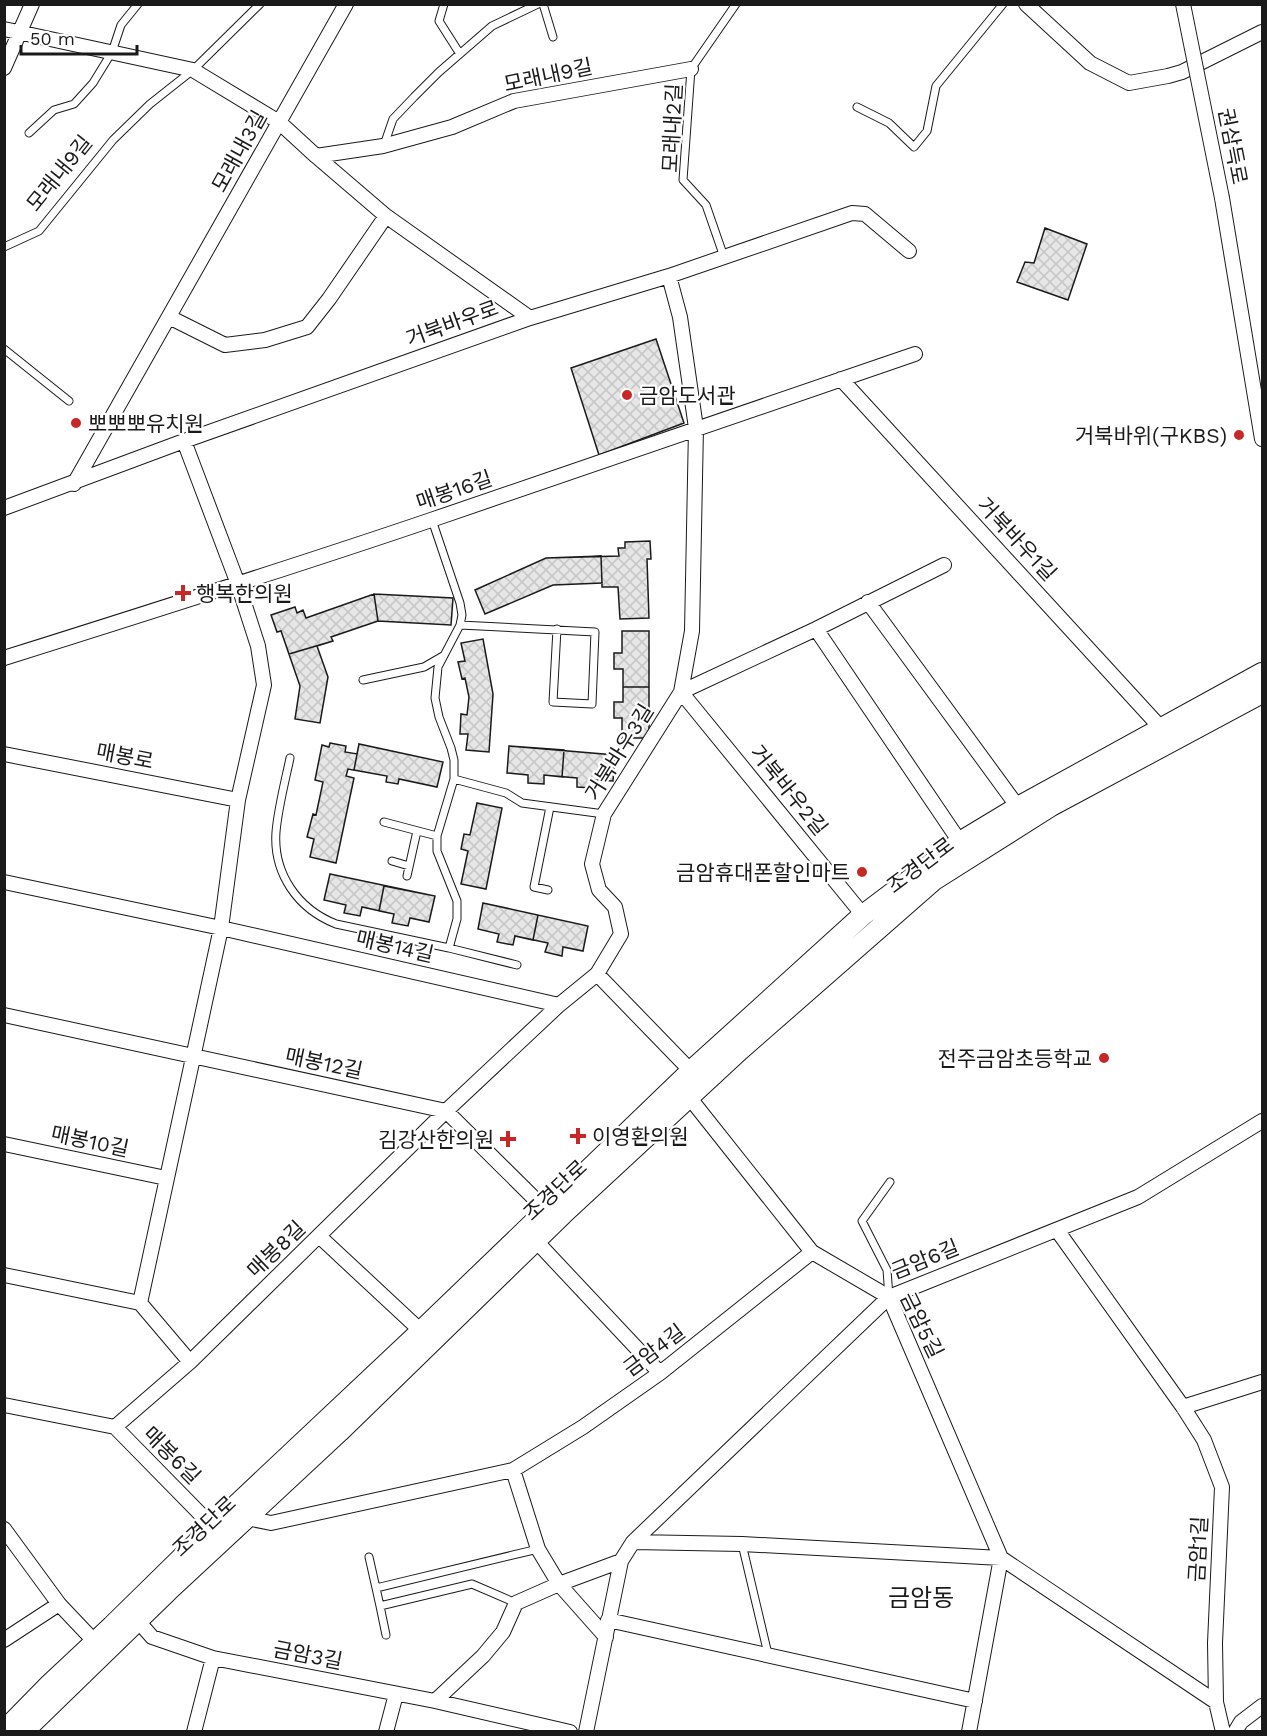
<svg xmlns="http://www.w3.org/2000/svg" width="1267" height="1736" font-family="'Work Sans','Noto Sans KR',sans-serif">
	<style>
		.building { fill: url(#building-cross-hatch); stroke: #1a1a1a; stroke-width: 1.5 }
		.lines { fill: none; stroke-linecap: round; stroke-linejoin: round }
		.lane-casing { stroke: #1a1a1a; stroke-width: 9 }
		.street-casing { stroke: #1a1a1a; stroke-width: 16 }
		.secondary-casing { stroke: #1a1a1a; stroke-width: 22 }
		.lane { stroke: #fff; stroke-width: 7 }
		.street { stroke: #fff; stroke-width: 14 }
		.secondary { stroke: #fff; stroke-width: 20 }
		.street-bridge-casing { stroke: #1a1a1a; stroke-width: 16; stroke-linecap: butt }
		.street-bridge { stroke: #fff; stroke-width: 14 }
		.poi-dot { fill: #c62828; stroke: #fff; stroke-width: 2 }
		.labels { text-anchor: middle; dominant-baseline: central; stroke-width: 4.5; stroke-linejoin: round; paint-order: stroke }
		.street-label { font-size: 21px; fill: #1a1a1a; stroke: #fff }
		.poi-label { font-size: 21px; fill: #1a1a1a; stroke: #fff; text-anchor: start }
		.quarter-label { font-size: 24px; fill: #1a1a1a; stroke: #fff }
	</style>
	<defs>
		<pattern id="building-cross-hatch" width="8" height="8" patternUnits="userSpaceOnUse" patternTransform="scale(1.5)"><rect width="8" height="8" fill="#e6e6e6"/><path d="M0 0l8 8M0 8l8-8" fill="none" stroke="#c5c5c5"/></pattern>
	</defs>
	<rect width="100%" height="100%" fill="#fff"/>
	<!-- building -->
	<path class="building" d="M1045,228L1087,244L1068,300L1017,282L1025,262L1034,263Z
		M656,339L684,423L599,455L571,368Z
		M650,541L651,559H647L649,618L620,619L618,587H602V583L553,585L485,614L475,590L546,558L619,556L618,548H625V542Z
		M601,556L602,583L553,585L485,614L475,590L546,558Z
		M374,594L453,598L451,625L378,621L331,637L333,641L317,646L328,677L320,723L295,719L300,686L281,631L277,632L271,615L295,607L297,613L303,610L306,618Z
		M374,594L378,621L331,637L333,641L289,654L281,631L277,632L271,615L295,607L297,613L303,610L306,618Z
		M374,594L453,598L451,625L378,621Z
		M622,631H649V738H622V718H614V702H623V669H614V653H622Z
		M622,631H649V687H623V669H614V653H622Z
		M483,639L493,694L489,752L466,750L468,734H460L461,714L467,715L469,697L465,678L462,679L458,662L465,661L461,643Z
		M330,743L346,746L345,752L357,754L359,744L443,762L437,787L399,779L398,784L386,782L387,776L348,769L346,776L354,778L336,863L310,857L314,839L307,837L313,814L316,815L323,782L315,780L322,745L329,747Z
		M359,744L443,762L437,787L399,779L398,784L386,782L387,776L354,770Z
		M509,746L615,755L613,781L594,780L593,788L577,787V778L544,775V784L528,783V775L507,773Z
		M509,746L564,750L562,777L544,775V784L528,783V775L507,773Z
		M477,803L502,808L486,889L461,884L468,851L461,849L464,834L470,835Z
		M330,874L435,896L429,922L410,918L408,926L392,923L394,914L362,907L360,916L344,913L346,905L324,900Z
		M384,886L435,896L429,922L410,918L408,926L392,923L394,914L379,911Z
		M483,903L588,926L583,951L563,947L562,956L545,952L548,943L515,936L513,945L497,942L499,934L478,929Z
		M483,903L538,915L533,940L515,936L513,945L497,942L499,934L478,929Z"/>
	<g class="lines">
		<!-- lane casing -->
		<g class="lane-casing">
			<path id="lane" d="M444,4L439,21L460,54
				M543,4L553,37
				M857,107L889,123L914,147L927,131L936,86L1003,4
				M29,133L54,110L74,104L93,83L112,52L121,25L138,4
				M384,145L393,119L414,97L439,72L492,26L538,4
				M4,247L39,231L113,140L150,104L193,70L260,4
				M724,257L706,205L683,180L691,69L736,4
				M4,349L69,401
				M432,520L460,603L462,615L460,625L438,667L435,698L439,717L451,748L454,760V779L437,836V851L457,901V919L449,948
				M460,625L595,632L592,704L553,702L557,629
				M363,680L424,667L443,656
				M290,758C285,782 278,808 276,832C273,874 298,909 336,924L449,948L517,965
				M454,779L506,793L522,803L604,814
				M384,822L437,836
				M392,861L409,866
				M407,876L417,831
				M548,890L534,887L550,807
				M889,1297L887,1270L862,1221L890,1182
				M742,1544L768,1654
				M369,1557L376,1588
				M516,1603L472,1584L380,1606L376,1588L538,1549
				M380,1606L386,1635"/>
		</g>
		<!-- street casing -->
		<g class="street-casing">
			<path id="street" d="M1026,4L1090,63L1129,83L1168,76L1182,72L1262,32
				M4,29L193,70L279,122L316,156L386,216L530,318
				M4,68L32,4
				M316,156L383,146L452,127L514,101L691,69
				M1222,198L1262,439
				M669,276L680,317L696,428L692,631L681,692L604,814L592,864L599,890L615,907L621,934L597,974L691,1071L689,1097L812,1252L889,1297L1001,1558L969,1732
				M169,317L225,345L265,340L307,327L329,299L386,216
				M841,379L1161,728
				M74,484L346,4
				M4,508L184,441L530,318L669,276L852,213L865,214L909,251
				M868,602L1018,807
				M816,629L960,842
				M4,658C147,613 290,568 431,520C593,465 754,408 915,354
				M4,754L238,800
				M4,882L221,928L559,1005
				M863,915L681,692L816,629L944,565
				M4,1015L446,1111L546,1210
				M4,1144L166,1178
				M1057,1230L1183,1407L1204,1440L1222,1487L1215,1643L1216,1702L1223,1732
				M319,1236L421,1331
				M536,1241L660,1373
				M4,1275L140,1303L190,1362
				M140,1303L221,928L238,800L264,685L258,646L238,584L184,441
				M4,1405L115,1427L219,1533
				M1183,1407L1262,1382
				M115,1427L190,1362L446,1111L559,1005L597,974
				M513,1470L538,1549L559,1584L606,1637
				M247,1518L271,1523L513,1470L583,1427L660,1373L812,1252
				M4,1529L59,1604L95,1642
				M633,1542L742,1544L1001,1558L1216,1702
				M608,1620L975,1701
				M138,1621L152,1637L213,1658L435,1701L570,1732
				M4,1640L59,1604
				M435,1701L483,1656L503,1632L516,1603L559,1584L621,1561
				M194,1732L213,1658
				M386,1732L396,1694
				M586,1732L621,1561L633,1542L889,1297L1138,1197L1262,1121
				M1235,1732L1241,1722L1262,1706"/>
		</g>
		<!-- secondary casing -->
		<g class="secondary-casing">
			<path id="secondary" d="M4,1731L50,1684L112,1626L214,1526L421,1331L691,1071L863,915L960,842L1018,807L1262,673
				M23,1732L168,1591L339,1432L563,1214L740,1050L934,880L1051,806L1262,693"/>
		</g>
		<!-- lane -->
		<use href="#lane" class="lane"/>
		<!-- street -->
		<use href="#street" class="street"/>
		<!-- secondary -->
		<use href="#secondary" class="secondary"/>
		<!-- street-bridge casing -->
		<g class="street-bridge-casing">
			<path id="street-bridge" d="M1183,4L1222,198"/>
		</g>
		<!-- street-bridge -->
		<use href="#street-bridge" class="street-bridge"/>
	</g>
	<!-- markers -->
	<g class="poi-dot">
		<circle cx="627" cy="395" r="6"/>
		<circle cx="76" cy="423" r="6"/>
		<circle cx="1239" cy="435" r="6"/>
		<path d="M180 584h6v6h6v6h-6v6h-6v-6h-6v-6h6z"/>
		<circle cx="862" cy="872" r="6"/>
		<circle cx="1104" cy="1058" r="6"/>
		<path d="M575 1127h6v6h6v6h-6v6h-6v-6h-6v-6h6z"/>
		<path d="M505 1130h6v6h6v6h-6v6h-6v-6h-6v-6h6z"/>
	</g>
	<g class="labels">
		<!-- street labels -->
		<g class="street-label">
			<text transform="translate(548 75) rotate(-12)">모래내9길</text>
			<text transform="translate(672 128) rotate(-87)">모래내2길</text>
			<text transform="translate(1233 146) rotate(79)">권삼득로</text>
			<text transform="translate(239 151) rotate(-61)">모래내3길</text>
			<text transform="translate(59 173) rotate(-51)">모래내9길</text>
			<text transform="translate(452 323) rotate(-20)">거북바우로</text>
			<text transform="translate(454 490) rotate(-19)">매봉16길</text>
			<text transform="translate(1017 539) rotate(47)">거북바우1길</text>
			<text transform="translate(619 752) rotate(-58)">거북바우3길</text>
			<text transform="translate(125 756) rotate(11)">매봉로</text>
			<text transform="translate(789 790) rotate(51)">거북바우2길</text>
			<text transform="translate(920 865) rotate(-37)">조경단로</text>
			<text transform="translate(395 946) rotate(13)">매봉14길</text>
			<text transform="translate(324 1063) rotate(12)">매봉12길</text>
			<text transform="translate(90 1141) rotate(12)">매봉10길</text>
			<text transform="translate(555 1190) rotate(-43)">조경단로</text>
			<text transform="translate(276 1249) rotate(-44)">매봉8길</text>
			<text transform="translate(925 1259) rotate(-22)">금암6길</text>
			<text transform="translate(922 1325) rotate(64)">금암5길</text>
			<text transform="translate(654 1350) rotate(-37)">금암4길</text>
			<text transform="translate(172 1455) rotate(45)">매봉6길</text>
			<text transform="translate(204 1526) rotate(-43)">조경단로</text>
			<text transform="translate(1198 1549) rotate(-87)">금암1길</text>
			<text transform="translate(308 1655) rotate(11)">금암3길</text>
		</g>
		<!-- poi labels -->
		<g class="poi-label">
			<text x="639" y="395">금암도서관</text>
			<text x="88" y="423">뽀뽀뽀유치원</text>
			<text x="1227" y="435" text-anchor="end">거북바위(구KBS)</text>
			<text x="196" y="593">행복한의원</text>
			<text x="850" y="872" text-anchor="end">금암휴대폰할인마트</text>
			<text x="1092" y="1058" text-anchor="end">전주금암초등학교</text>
			<text x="592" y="1136">이영환의원</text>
			<text x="494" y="1139" text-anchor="end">김강산한의원</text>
		</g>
		<!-- quarter labels -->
		<g class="quarter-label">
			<text x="921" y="1598">금암동</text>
		</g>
	</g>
	<!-- border -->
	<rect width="1267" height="1736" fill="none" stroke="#1a1a1a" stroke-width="12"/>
	<!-- scale -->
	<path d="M21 45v9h116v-9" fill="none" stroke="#1a1a1a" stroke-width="3"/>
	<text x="30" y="45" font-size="18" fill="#1a1a1a" stroke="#ffffff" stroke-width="4.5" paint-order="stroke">50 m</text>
</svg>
